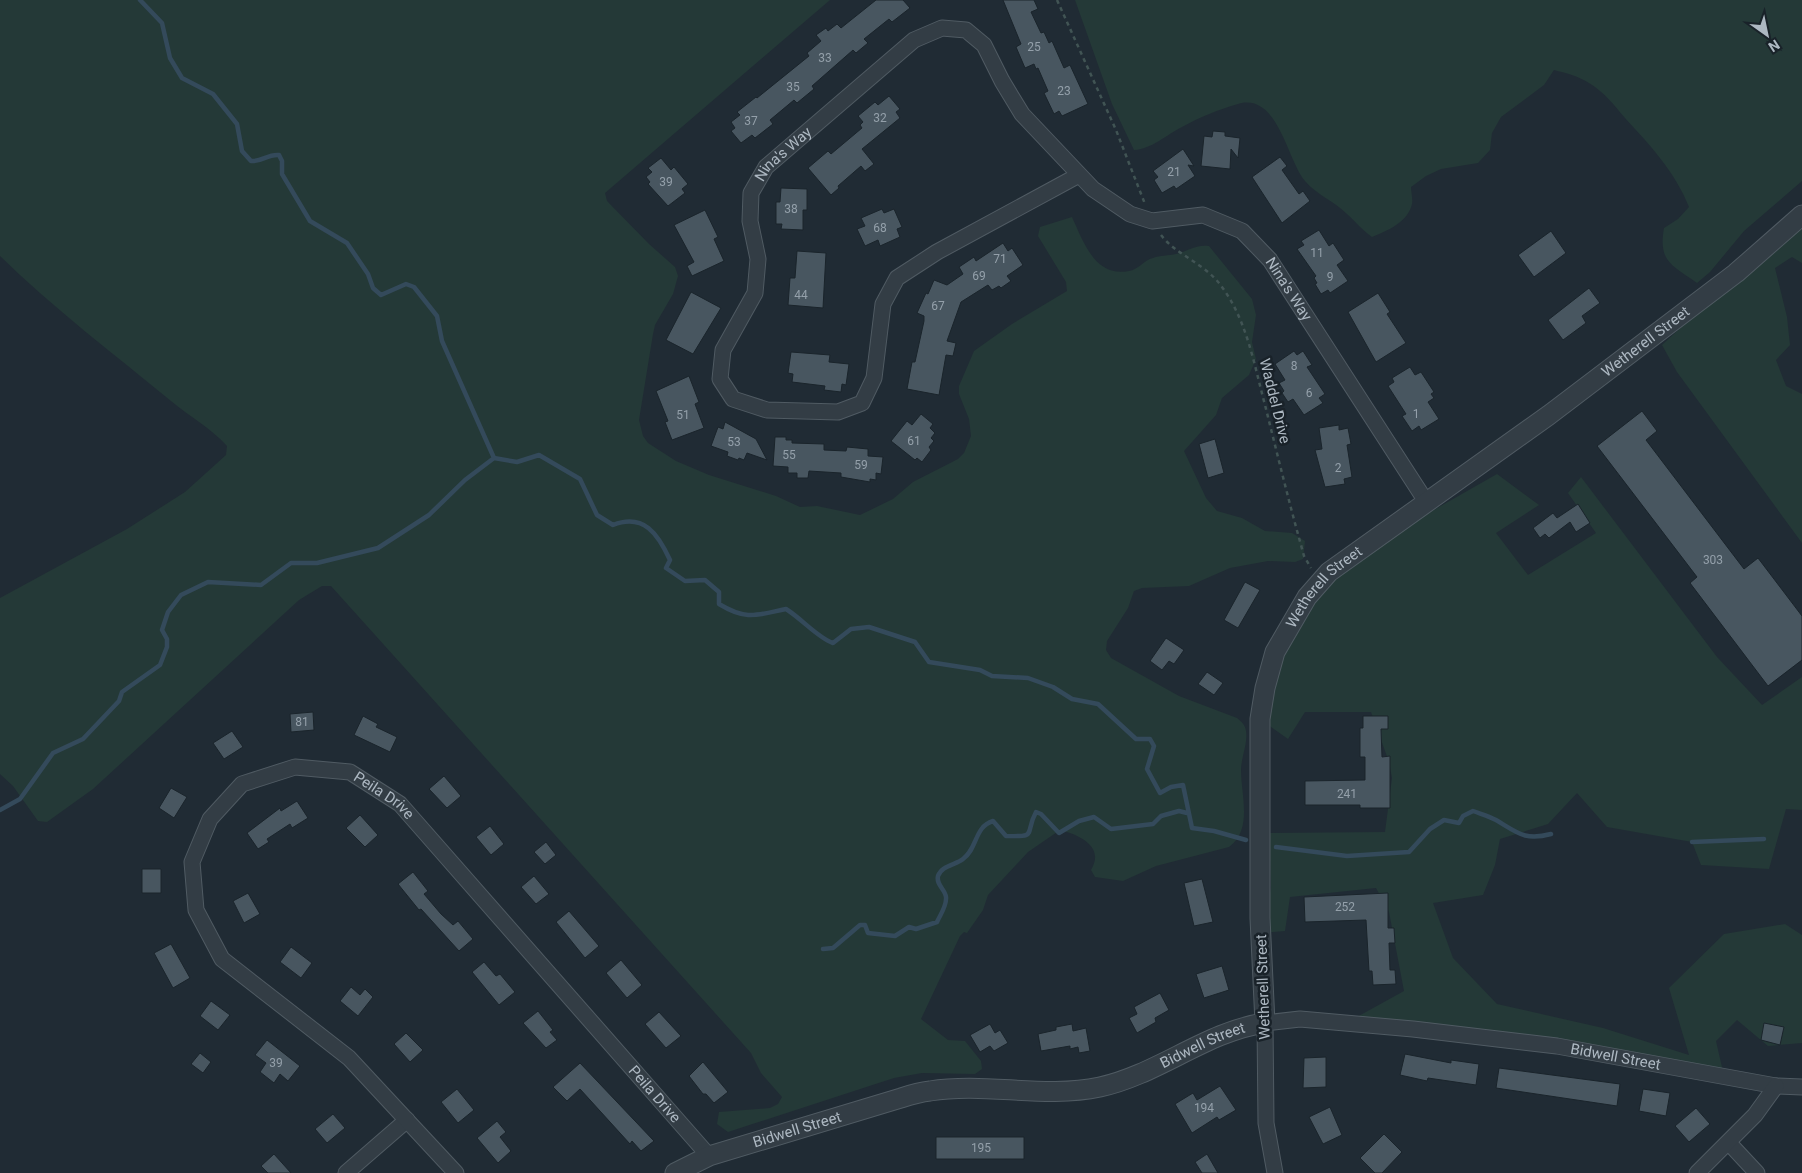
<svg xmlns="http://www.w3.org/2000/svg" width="1802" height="1173" font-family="Roboto,sans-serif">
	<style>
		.green { fill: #243937 }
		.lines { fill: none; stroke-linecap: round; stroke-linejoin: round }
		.stream { stroke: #344a5b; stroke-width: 4.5 }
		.building { fill: #485660; stroke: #1a242b }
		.minor-casing { stroke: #505b63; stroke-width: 17 }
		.tertiary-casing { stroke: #505b63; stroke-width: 21 }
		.path { stroke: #415454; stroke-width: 2.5; stroke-dasharray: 4 4; stroke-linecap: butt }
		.minor { stroke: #333d45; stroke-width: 15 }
		.tertiary { stroke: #333d45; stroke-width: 19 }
		.labels { text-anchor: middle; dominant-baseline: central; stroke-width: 5; stroke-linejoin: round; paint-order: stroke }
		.number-label { font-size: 12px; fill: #94a0aa }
		.street-label { font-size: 15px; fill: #adb8c2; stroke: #192229 }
	</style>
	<rect width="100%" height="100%" fill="#202b34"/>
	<!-- green -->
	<path class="green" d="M0,0H830L605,193L607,201L649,244L675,267L678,276L673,294L655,325L653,334L639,420L643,436L648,443L676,461L709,475L776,496L800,507L817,506L860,515L893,499L913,482L958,459L964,453L971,436L969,419L959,394V386L974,351L1012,324L1067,291L1066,282L1038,236L1040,227L1072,217C1083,241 1095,278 1129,271C1138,270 1144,260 1153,258C1160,255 1168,256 1176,254C1188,251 1196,244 1209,246L1252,299L1256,315L1252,342L1256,359L1249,375L1222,398L1216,415L1184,451L1206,498L1217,511L1242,518L1265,531L1292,533L1305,541L1303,559L1295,562L1268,561L1230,568L1189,586L1142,588L1134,591L1128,608L1107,641L1106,650L1111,658L1179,696L1237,718C1242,722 1245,725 1246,731C1248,743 1241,758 1241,770C1241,795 1253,830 1229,847L1156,866L1123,881L1095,877L1091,870C1105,847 1080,835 1060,830L1028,852L988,895L983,910L967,933L964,932L960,936L921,1019L948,1040L965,1041L981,1061L982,1069L975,1074L922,1073L894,1078L728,1132L717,1124L719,1112L770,1108L778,1104L782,1097L761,1073L751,1053L331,586H322L299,600L93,789L47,822L38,821L13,786L0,774V598L127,529L185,492L226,455L227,446C211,428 190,417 171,401C114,354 53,308 0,256Z
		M1075,0H1802V181L1744,231L1710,272L1697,283C1672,265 1658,262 1664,228L1678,219L1689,207C1676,173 1649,144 1625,118C1614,105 1604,92 1589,83C1578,76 1566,73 1554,70L1544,85L1501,117L1492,133L1490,150L1478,163L1441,169L1426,176L1411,187C1411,192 1413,199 1412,204C1408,222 1387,231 1372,237C1362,230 1356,222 1347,214C1334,201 1317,195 1305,181C1287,160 1278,92 1238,104C1220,109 1198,118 1182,127C1166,135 1152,149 1134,150L1112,104Z
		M1802,215V263L1792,257L1775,268L1787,317L1790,345L1776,360L1786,386L1802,394V543L1677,372L1662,345Z
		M1497,474L1539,505L1496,533L1528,575L1596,533L1568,493L1581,477L1717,657L1762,705L1802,677V810L1786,809L1769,869L1701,865L1692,842L1607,827L1577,793L1548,824L1500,839L1495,865L1483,895L1433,903L1453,958L1497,1004L1603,1028L1689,1055L1669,988L1724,934L1785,924L1802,935V1043L1768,1046L1737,1020L1716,1041L1724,1076L1346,1023L1404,991L1389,912L1376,888L1290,897L1285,931L1261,933L1271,888L1269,833L1385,832L1392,778L1389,762L1371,712H1305L1288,739L1260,719L1288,627L1339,564Z"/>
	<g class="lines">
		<!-- stream -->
		<path class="stream" d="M140,0L162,23L170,58L182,78L213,94L237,124L242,151L251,161C262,162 267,154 279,155L282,161V174L310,221L347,243L368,274L373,288L381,295L406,284L414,287L437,316L442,341L494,458
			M0,810L20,799L53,753L83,739L119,701L122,692L160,665L167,647V639L162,630L168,612L181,595L208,582L261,585L291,563H317L378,548L429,515L465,480L494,458L517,462L539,455L580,479L597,515L613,525C644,513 658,534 670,560L666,568L685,581L705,580L719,592V604C747,621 757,615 786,609C802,619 818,638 833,643L851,629L869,627L915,642L929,662L980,670L992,676L1028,678L1053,687L1072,699L1098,704L1136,739H1150L1154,746L1147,769L1160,793L1171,787L1183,785L1192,828L1214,831L1246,840
			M1692,842L1764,839
			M1276,847L1347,856L1409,852L1430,829L1444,820L1459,823L1463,816L1473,811C1481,814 1489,816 1496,820C1518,833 1525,841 1551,834
			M823,949L833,948L860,925H865L868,933L895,936L909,927L916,929L937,922C940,915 947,906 946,897C945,889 936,885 938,876C942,865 956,865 963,859C978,848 974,827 993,821L1006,836C1039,837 1024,834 1036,812L1041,814L1059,833L1079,821L1094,817L1111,829L1153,824L1161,816L1179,811L1187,813"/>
	</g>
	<!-- building -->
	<path class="building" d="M876,0H903L910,8L892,22L889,19L864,39L868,43L856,53L853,50L812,86L814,89L797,103L794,100L770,120L773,124L755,138L752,135L741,143L731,131L735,128L731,122L740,115L737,112L756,97L757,98L809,56L807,53L821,41L816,35L826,28L828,31L837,24L841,28Z
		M1003,0H1034L1038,9L1031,12L1041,33L1044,32L1049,43L1052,41L1064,68L1070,65L1088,104L1062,116L1059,111L1054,114L1044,93L1048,91L1038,68L1036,69L1034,64L1025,68L1016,47L1021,44Z
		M889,96L900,109L896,112L900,118L862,149L874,164L865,171L861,166L838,186L839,188L831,195L808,168L828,151L831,154L862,128L860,125L863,122L858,116L875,102L878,105Z
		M1213,131L1225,132V136L1240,138L1238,158L1231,149L1230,169L1201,166L1204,136L1212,137Z
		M1183,149L1194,166L1188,165L1195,176L1176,189L1174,186L1162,193L1154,180L1158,177L1153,171Z
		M1280,157L1287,166L1282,170L1299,194L1303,191L1310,201L1282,223L1252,177Z
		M661,158L671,170L674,167L688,184L682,189L685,193L668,206L648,184L650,182L646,177L652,172L648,168Z
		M781,188L807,189V210H803V230L781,229L782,224H776V202H780Z
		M882,209L884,213L894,209L902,227L897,229L900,237L880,246L878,240L865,246L857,229L865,226L861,218Z
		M705,210L718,237L714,239L724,261L692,276L687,266L694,262L674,225Z
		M1319,230L1329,246L1333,243L1344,260L1337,265L1348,281L1330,293L1328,290L1321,294L1315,284L1317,283L1314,278L1316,276L1297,249L1304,245L1301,241Z
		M1551,231L1566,253L1534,277L1518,255Z
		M1003,243L1008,251L1012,248L1023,265L1007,276L1011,281L1001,288L999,286L992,290L988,285L961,302L947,341L956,343L953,356L946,355L939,395L907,389L912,362H915L924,321V316L917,313L926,293L928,294L934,280L947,285L963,274L959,267L974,257L976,261Z
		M797,251L826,253L823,308L788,305L790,278H795Z
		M1589,288L1600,303L1582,316L1586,323L1563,340L1548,320Z
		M691,292L721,308L693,354L666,340Z
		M1378,293L1390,312L1387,314L1406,343L1376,362L1348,312Z
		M1294,351L1297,355L1303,351L1312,365L1307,367L1325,394L1319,398L1323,403L1304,415L1293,399L1288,402L1282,393L1284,391L1279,383L1285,380L1275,364Z
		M791,352L830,355L829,362L849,364L846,385L842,384L841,392L824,390L825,386L792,382L793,374L788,373Z
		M1410,367L1415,375L1421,372L1434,392L1431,394L1434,398L1428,402L1439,419L1421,430L1419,426L1412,431L1402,416L1406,414L1388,386L1394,382L1392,378Z
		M689,376L699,402L695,404L704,428L672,440L665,422L668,421L656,391Z
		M1642,411L1657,431L1646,440L1744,569L1758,558L1802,616V660L1768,686L1690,583L1697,577L1597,446Z
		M921,414L933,424L930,428L935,433L931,438L934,441L929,447L931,450L922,462L917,458L915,460L891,441L907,421L912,425Z
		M725,422L756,439L767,460L747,453L744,460L739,458L738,460L727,456L728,452L711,446L718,427L723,429Z
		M1339,425V430L1348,428L1351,444L1347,445L1352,477L1344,479L1345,484L1325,487L1315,450L1322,449L1319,428Z
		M775,437H786V440H792V443L824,444V450L846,451L847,447L868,449V456L883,457L881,474L876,473V480L870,479V482L841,477V473L809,471L808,478H797V473H788V467L773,466Z
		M1215,439L1224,473L1208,478L1199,444Z
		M1578,504L1590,523L1576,532L1570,522L1549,538L1545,534L1540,538L1533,528L1553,513L1557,518Z
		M1245,582L1260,590L1238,628L1224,620Z
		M1166,638L1184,650L1174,664L1169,661L1162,670L1150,661Z
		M1207,672L1223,683L1214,695L1198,684Z
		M313,712L314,730L291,732L290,714Z
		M363,716L378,724L376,727L397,737L390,752L354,735Z
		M1363,716H1388V729H1381L1382,757L1390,756V808H1360V805H1305V781L1365,780V757H1360V728H1363Z
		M232,731L243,747L224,759L213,743Z
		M444,776L461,796L447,808L429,789Z
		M171,788L187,797L174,818L159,808Z
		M297,801L308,818L292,828L290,824L267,839L269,842L258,849L247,833L280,808L281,811Z
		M360,815L378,835L365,847L346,828Z
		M490,826L504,844L491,855L476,837Z
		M546,842L556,855L545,864L534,852Z
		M142,869H161V893H142Z
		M413,872L428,891L424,894L441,914L453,925L458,921L473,939L459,951L421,909L419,910L398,884Z
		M534,876L549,894L536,904L521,887Z
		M1202,879L1213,922L1194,926L1184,883Z
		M248,893L260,914L244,923L233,901Z
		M1388,893V928H1394L1395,943H1389L1390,970H1395L1396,984L1373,985L1372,971H1369L1366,920L1305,922L1304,897Z
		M569,911L599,946L585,958L556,922Z
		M171,944L190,978L173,988L154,953Z
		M291,947L312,963L301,978L280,962Z
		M621,960L642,985L627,998L606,973Z
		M484,962L496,976L500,974L515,992L499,1005L472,972Z
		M1222,966L1229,990L1204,998L1196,974Z
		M351,987L360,995L365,989L373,997L358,1016L340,1001Z
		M1160,993L1169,1010L1155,1018L1156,1022L1137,1033L1129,1018L1137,1014L1134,1007Z
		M211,1001L230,1015L218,1030L200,1016Z
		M538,1011L553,1030L550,1032L557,1040L546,1048L523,1023Z
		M659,1012L681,1036L666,1048L645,1024Z
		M1764,1023L1784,1027L1780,1045L1761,1040Z
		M990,1024L995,1033L1000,1030L1008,1043L994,1051L990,1046L980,1052L970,1035Z
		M1072,1024L1073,1031L1086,1028L1090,1051L1079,1053L1078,1047L1070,1049V1046L1041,1051L1038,1034L1056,1030V1027Z
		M406,1033L423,1050L410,1062L394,1044Z
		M267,1040L300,1066L288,1081L280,1074L274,1083L260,1072L266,1063L255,1055Z
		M200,1053L211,1062L203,1073L191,1064Z
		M1405,1054L1451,1063V1060L1479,1064L1476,1085L1428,1078L1427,1081L1400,1075Z
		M1326,1057V1087L1303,1088L1304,1058Z
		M703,1062L728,1092L714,1103L706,1094H703L689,1076Z
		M580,1063L654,1141L641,1151L632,1141L630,1144L580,1089L567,1101L553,1087Z
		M1499,1068L1620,1084L1617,1106L1496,1088Z
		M1220,1086L1236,1110L1219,1120L1217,1117L1192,1133L1175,1104L1193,1093L1197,1100Z
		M457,1089L474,1110L458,1123L441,1102Z
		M1643,1089L1670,1093L1666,1116L1639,1111Z
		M1330,1107L1342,1135L1323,1144L1309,1117Z
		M1696,1108L1710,1124L1689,1142L1675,1126Z
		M333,1114L345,1128L327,1143L315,1129Z
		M497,1121L506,1132L500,1137L511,1151L498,1163L477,1138Z
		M1384,1134L1402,1152L1382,1173H1375L1360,1158Z
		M936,1137H1024V1159H936Z
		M274,1154L291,1173H268L261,1166Z
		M1207,1154L1218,1173H1202L1195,1162Z"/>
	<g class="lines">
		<!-- minor casing -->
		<g class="minor-casing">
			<g id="minor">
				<path id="s1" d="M1079,175L937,252L897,278L883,304L874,378L862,403L838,412L767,410L733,399L720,379L723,350L755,293L758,259L750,221L751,193L766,167L914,40L942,28L966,30L984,45L1002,81L1022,114L1093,189L1130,214L1152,221L1203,215L1242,231L1270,260L1427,503"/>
				<path d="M1729,1143L1757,1173"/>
				<path d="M346,1173L407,1120"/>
				<path id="s2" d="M456,1173L349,1058L222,959L196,910L192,862L210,819L242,784L295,767L350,772L400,804L709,1156"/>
				<path id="s3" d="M1275,1173L1266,1123L1265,1023L1300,1019L1413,1029L1557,1046L1776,1086L1802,1087"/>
				<path d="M1697,1173L1755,1115L1776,1086"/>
			</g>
		</g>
		<!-- tertiary casing -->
		<g class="tertiary-casing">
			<g id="tertiary">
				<path id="s4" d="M675,1173L709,1156L901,1098C910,1095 920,1092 930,1091C986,1082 1044,1099 1100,1087C1159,1074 1207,1031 1265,1023L1260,918V719L1265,688L1275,652L1307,597L1329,572L1549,415L1736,273L1802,215"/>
			</g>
		</g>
		<!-- path -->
		<path class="path" d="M1057,0L1116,130L1145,204
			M1161,235C1177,256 1205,263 1222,287C1247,321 1254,364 1265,405C1275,445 1285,486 1296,527L1304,556L1311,568"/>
		<!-- minor -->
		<use href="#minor" class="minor"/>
		<!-- tertiary -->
		<use href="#tertiary" class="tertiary"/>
	</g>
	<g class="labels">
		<!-- number labels -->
		<g class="number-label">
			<text x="1034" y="47">25</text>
			<text x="825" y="58">33</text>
			<text x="793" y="87">35</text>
			<text x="1064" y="91">23</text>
			<text x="880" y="118">32</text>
			<text x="751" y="121">37</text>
			<text x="1174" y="172">21</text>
			<text x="666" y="182">39</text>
			<text x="791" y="209">38</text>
			<text x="880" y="228">68</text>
			<text x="1317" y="253">11</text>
			<text x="1000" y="259">71</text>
			<text x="979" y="276">69</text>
			<text x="1330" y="277">9</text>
			<text x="801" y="295">44</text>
			<text x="938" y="306">67</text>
			<text x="1294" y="366">8</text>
			<text x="1309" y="393">6</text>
			<text x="1416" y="414">1</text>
			<text x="683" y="415">51</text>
			<text x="914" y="441">61</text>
			<text x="734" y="442">53</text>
			<text x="789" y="455">55</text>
			<text x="861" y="465">59</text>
			<text x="1338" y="468">2</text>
			<text x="1713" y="560">303</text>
			<text x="302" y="722">81</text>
			<text x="1347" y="794">241</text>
			<text x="1345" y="907">252</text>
			<text x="276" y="1063">39</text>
			<text x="1204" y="1108">194</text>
			<text x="981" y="1148">195</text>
		</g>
		<!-- street labels -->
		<g class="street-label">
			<text stroke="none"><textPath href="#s1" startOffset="744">Nina's Way</textPath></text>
			<text stroke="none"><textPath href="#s1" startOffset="1414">Nina's Way</textPath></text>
			<text stroke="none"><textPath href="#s4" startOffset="1478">Wetherell Street</textPath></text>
			<text transform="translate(1275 401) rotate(76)">Waddel Drive</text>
			<text stroke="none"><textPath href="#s4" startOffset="1072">Wetherell Street</textPath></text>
			<text stroke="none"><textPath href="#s2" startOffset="668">Peila Drive</textPath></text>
			<text transform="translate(1263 987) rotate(-92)">Wetherell Street</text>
			<text stroke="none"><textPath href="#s4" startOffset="550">Bidwell Street</textPath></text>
			<text stroke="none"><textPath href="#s3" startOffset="504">Bidwell Street</textPath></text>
			<text stroke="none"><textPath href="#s2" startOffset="1072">Peila Drive</textPath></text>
			<text stroke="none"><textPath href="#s4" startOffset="130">Bidwell Street</textPath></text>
		</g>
	</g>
	<!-- north arrow -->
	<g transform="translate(1767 35) rotate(147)" stroke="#192229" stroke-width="4" paint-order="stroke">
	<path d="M0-4L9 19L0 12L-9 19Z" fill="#adb8c2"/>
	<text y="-8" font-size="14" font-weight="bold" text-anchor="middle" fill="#adb8c2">N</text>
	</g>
</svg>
